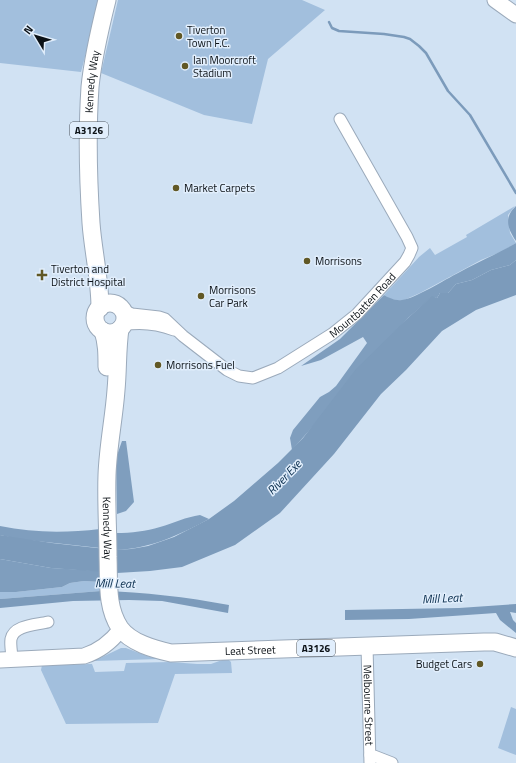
<svg xmlns="http://www.w3.org/2000/svg" width="516" height="763" font-family="'Titillium Web',sans-serif">
	<style>
		.green { fill: #a2bfdd }
		.forest { fill: #7f9ebe }
		.water { fill: #7c9bbb }
		.lines { fill: none; stroke-linecap: round; stroke-linejoin: round }
		.stream { stroke: #7c9bbb; stroke-width: 2.5 }
		.street-casing { stroke: #9baabb; stroke-width: 13 }
		.secondary-casing { stroke: #9baabb; stroke-width: 17 }
		.primary-casing { stroke: #9baabb; stroke-width: 19 }
		.street { stroke: #fff; stroke-width: 11 }
		.secondary { stroke: #fff; stroke-width: 15 }
		.primary { stroke: #fff; stroke-width: 17 }
		.poi-dot { fill: #615825; stroke: #e1eefc; stroke-width: 1.5 }
		.labels { text-anchor: middle; dominant-baseline: central; stroke-width: 3; stroke-linejoin: round; paint-order: stroke }
		.shield { fill: #e1eefc; stroke: #4b535b; stroke-width: 1 }
		.shield-label { font-size: 10px; font-weight: bold; fill: #0b1116 }
		.poi-label { font-size: 11px; fill: #0b1116; stroke: #e1eefc; text-anchor: start }
		.street-label { font-size: 11px; fill: #0b1116; stroke: #e1eefc }
		.water-label { font-size: 12px; font-style: italic; fill: #082c4c; stroke: #e1eefc }
	</style>
	<rect width="100%" height="100%" fill="#d1e2f3"/>
	<!-- green -->
	<path class="green" d="M0,0H100L81,72L0,63Z
		M118,0H302L325,10L268,59L252,124L204,115L101,73Z
		M515,206L508,215L510,233L516,243L503,251L481,260L420,293L402,301L390,299L384,295L419,257L430,248L435,255L467,237L466,235Z
		M84,581L101,582V591L0,599V592H16L62,587L70,583Z
		M121,648H126L147,656L160,659L93,661V660L98,659Z
		M225,659H228L231,662L232,673L175,674L158,723L66,724L41,670L42,665L92,664L95,672L124,671L126,663L171,662L197,664H211Z
		M511,707L516,709V755L498,748Z"/>
	<!-- forest -->
	<path class="forest" d="M516,206V241C507,228 504,217 516,206Z
		M516,243V260L510,265L491,270L472,280L456,284L448,293H440L437,298L432,297L408,318L292,450L290,438L293,430L320,397L329,392L336,386L367,343L363,337L321,360L301,366L340,339L384,295C389,298 396,301 402,300C414,299 446,279 458,273C477,262 498,254 516,243Z
		M122,441H126L134,502L126,511L117,514L116,458Z
		M200,515L209,519C179,535 150,549 115,550L116,533C132,533 146,531 160,527C174,523 186,517 200,515Z
		M0,526C33,533 66,533 100,529V548L18,539L0,535Z
		M0,559L51,568L102,571L101,582L84,581L70,583L62,587L16,592H0Z"/>
	<!-- water -->
	<path class="water" d="M516,260V295L476,310L442,331L406,370L381,394L334,454L280,513L235,545L182,567L150,571L117,573L51,568L0,559V535L52,543L115,550L131,549L148,546L174,537L209,519L234,501L278,463L303,438L356,369L408,318L432,296L437,298L440,293H448L456,284L472,280L491,270L510,265Z
		M101,591C144,592 186,597 229,605L228,613L162,601L129,600L73,601L0,608V599Z
		M516,604V613L510,612L513,620L516,623V633L500,620L496,613L409,619L345,620V610L459,608Z"/>
	<g class="lines">
		<!-- stream -->
		<path class="stream" d="M329,22L332,28L339,31L384,34L404,37L410,39L419,46L426,53L448,91L470,115L516,193"/>
		<!-- street casing -->
		<g class="street-casing">
			<g id="street">
				<path id="s1" d="M123,310L132,314L159,317L165,319L183,336L227,370L239,376L253,378L278,368L332,334L357,314L405,262L409,255L412,248L407,237L340,119"/>
				<path d="M123,325C140,322 158,324 174,330"/>
				<path id="s2" d="M367,646L370,763"/>
				<path d="M12,659C12,653 10,646 11,639C14,625 36,625 48,622"/>
				<path d="M370,755L374,756L392,763"/>
			</g>
		</g>
		<!-- secondary casing -->
		<g class="secondary-casing">
			<path id="secondary" d="M495,0L516,15
				M0,660L84,656C100,651 111,642 121,629"/>
		</g>
		<!-- primary casing -->
		<g class="primary-casing">
			<g id="primary">
				<circle cx="110" cy="318" r="15"/>
				<path id="s3" d="M100,308C100,279 93,251 91,223C88,177 87,132 90,87C93,57 100,28 107,0"/>
				<path id="s4" d="M120,329C117,349 118,369 116,390C114,418 108,446 107,475C106,502 108,530 108,557C109,581 106,607 120,628C131,643 154,649 171,653L484,642H495L516,648"/>
				<path d="M103,331C107,343 107,354 107,367"/>
			</g>
		</g>
		<!-- street -->
		<use href="#street" class="street"/>
		<!-- secondary -->
		<use href="#secondary" class="secondary"/>
		<!-- primary -->
		<use href="#primary" class="primary"/>
	</g>
	<!-- markers -->
	<g class="poi-dot">
		<circle cx="179" cy="36" r="4"/>
		<circle cx="185" cy="66" r="4"/>
		<circle cx="176" cy="188" r="4"/>
		<circle cx="307" cy="261" r="4"/>
		<path d="M40 269h4v4h4v4h-4v4h-4v-4h-4v-4h4z"/>
		<circle cx="201" cy="296" r="4"/>
		<circle cx="158" cy="365" r="4"/>
		<circle cx="480" cy="664" r="4"/>
	</g>
	<g class="labels">
		<!-- shield labels -->
		<g class="shield">
			<rect x="70" y="122" width="38" height="16" rx="3"/>
			<rect x="297" y="640" width="38" height="16" rx="3"/>
		</g>
		<g class="shield-label">
			<text x="89" y="130">A3126</text>
			<text x="316" y="648">A3126</text>
		</g>
		<!-- poi labels -->
		<g class="poi-label">
			<text x="187" y="30">Tiverton<tspan x="187" dy="13">Town F.C.</tspan></text>
			<text x="193" y="60">Ian Moorcroft<tspan x="193" dy="13">Stadium</tspan></text>
			<text x="184" y="188">Market Carpets</text>
			<text x="315" y="261">Morrisons</text>
			<text x="51" y="269">Tiverton and<tspan x="51" dy="13">District Hospital</tspan></text>
			<text x="209" y="290">Morrisons<tspan x="209" dy="13">Car Park</tspan></text>
			<text x="166" y="365">Morrisons Fuel</text>
			<text x="472" y="664" text-anchor="end">Budget Cars</text>
		</g>
		<!-- street labels -->
		<g class="street-label">
			<text stroke="none"><textPath href="#s3" startOffset="227">Kennedy Way</textPath></text>
			<text stroke="none"><textPath href="#s1" startOffset="284">Mountbatten Road</textPath></text>
			<text stroke="none"><textPath href="#s4" startOffset="200">Kennedy Way</textPath></text>
			<text stroke="none"><textPath href="#s4" startOffset="439">Leat Street</textPath></text>
			<text stroke="none"><textPath href="#s2" startOffset="59">Melbourne Street</textPath></text>
		</g>
		<!-- water labels -->
		<g class="water-label">
			<text transform="translate(284 477) rotate(-46)">River Exe</text>
			<text transform="translate(115 583) rotate(1)">Mill Leat</text>
			<text transform="translate(442 598) rotate(-3)">Mill Leat</text>
		</g>
	</g>
	<!-- north arrow -->
	<g transform="translate(36 36) rotate(308)" stroke="#e1eefc" stroke-width="3" paint-order="stroke">
	<path d="M0-3L7 15L0 10L-7 15Z" fill="#0b1116"/>
	<text y="-6" font-size="11" font-weight="bold" text-anchor="middle" fill="#0b1116">N</text>
	</g>
</svg>
